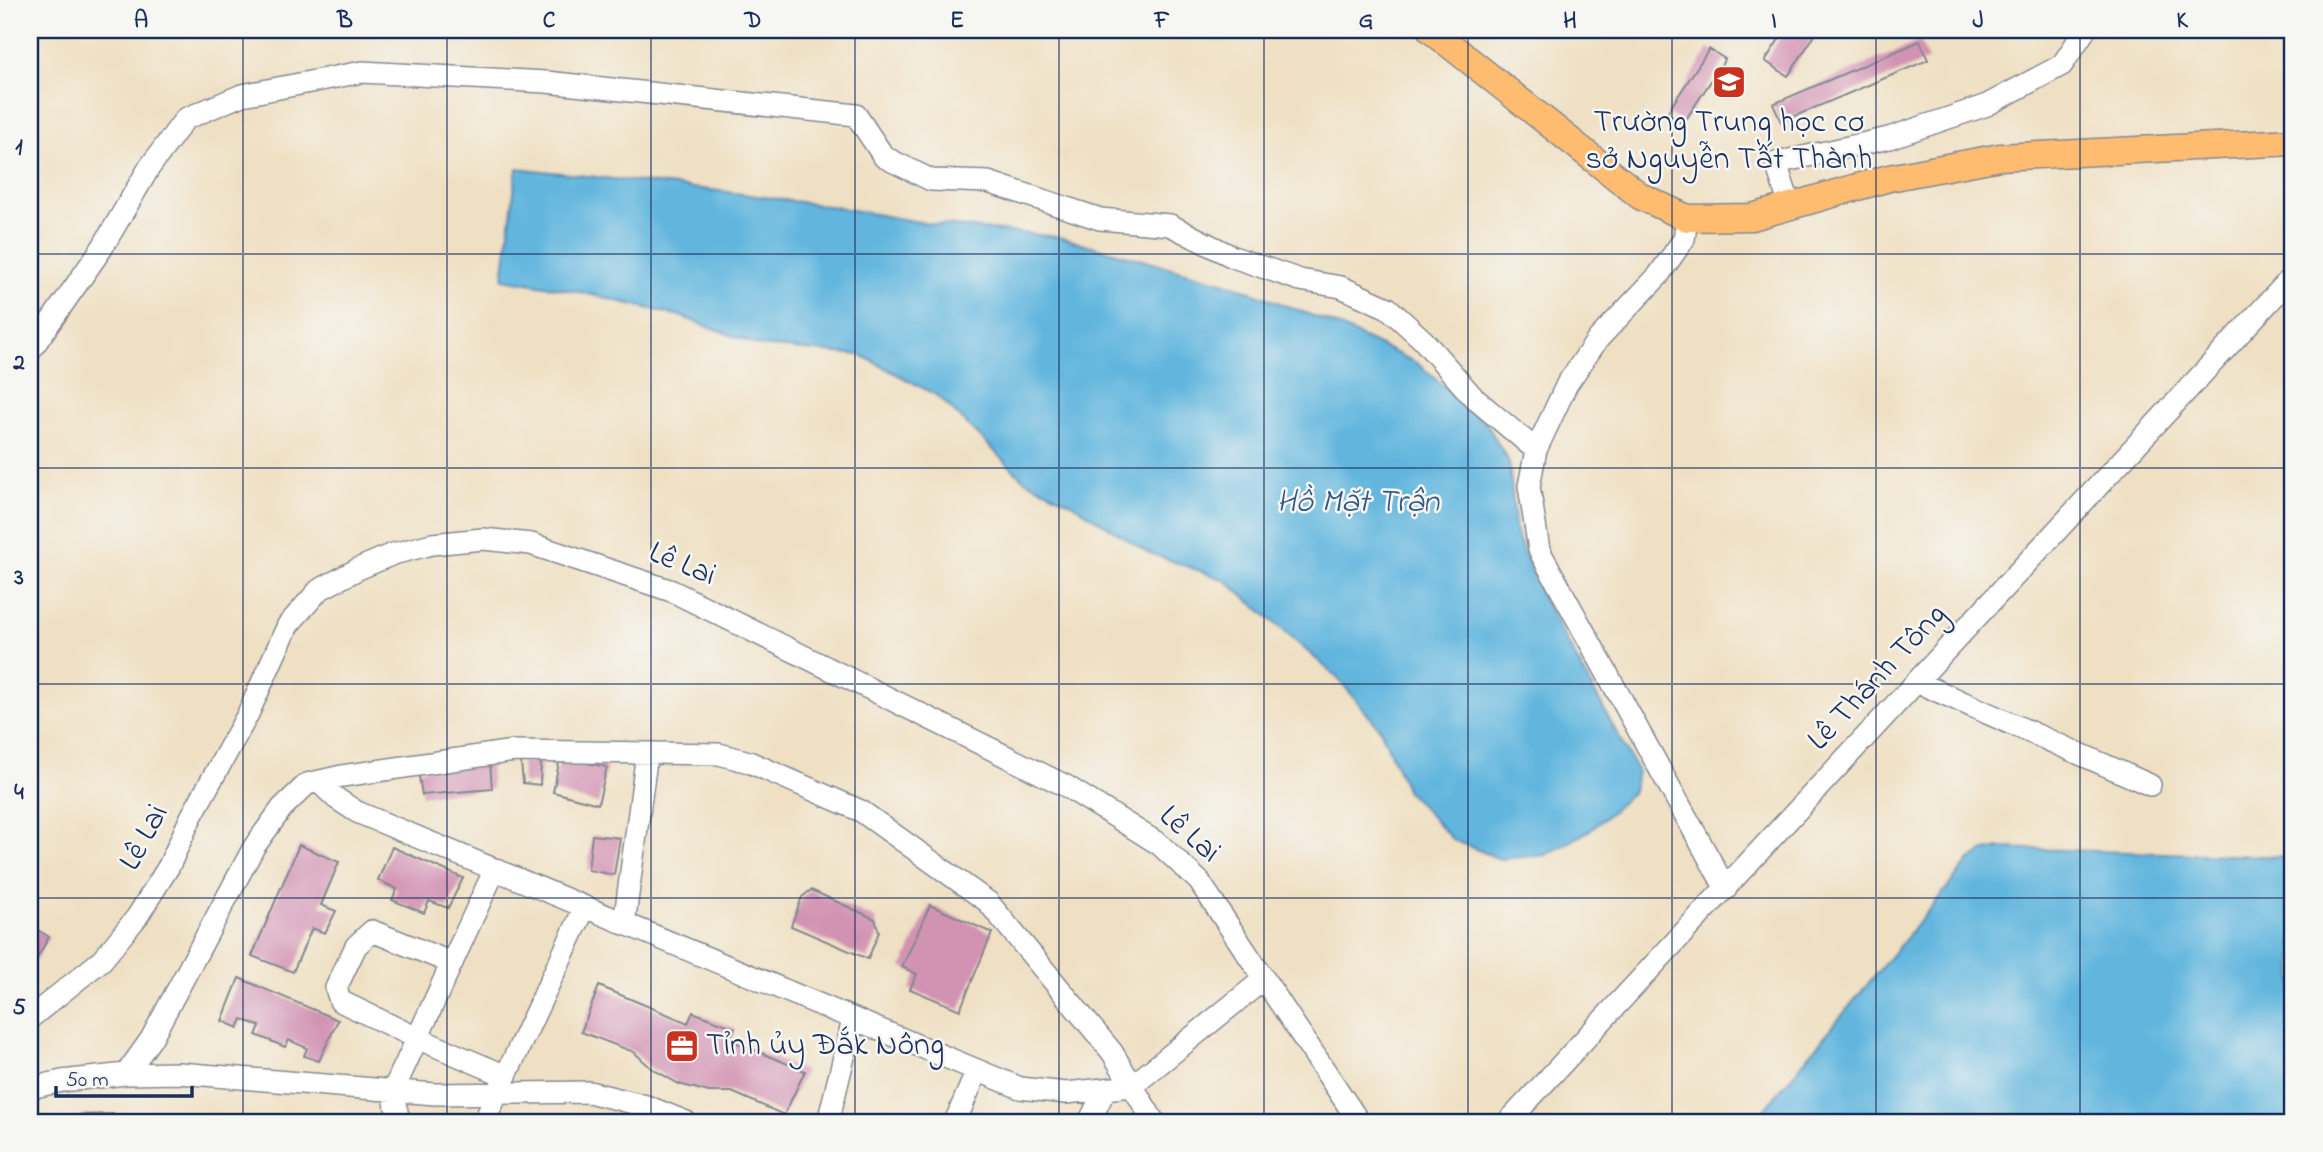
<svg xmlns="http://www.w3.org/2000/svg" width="2323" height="1152" font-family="'Indie Flower',sans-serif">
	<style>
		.water { fill: #62b6de; stroke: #3e729e; stroke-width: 2 }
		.building { fill: #d292b2 }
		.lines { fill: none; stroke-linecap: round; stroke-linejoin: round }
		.minor-casing { stroke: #858890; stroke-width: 24 }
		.major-casing { stroke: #858890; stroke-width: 29 }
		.minor { stroke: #fff; stroke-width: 21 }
		.major { stroke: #febc71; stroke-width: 26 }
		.grid { fill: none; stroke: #1b2f5e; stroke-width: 2; stroke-opacity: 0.55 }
		.labels { text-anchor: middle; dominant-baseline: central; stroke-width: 5; stroke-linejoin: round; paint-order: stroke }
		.poi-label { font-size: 32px; fill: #1b2f5e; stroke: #f6f6f2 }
		.street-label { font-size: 32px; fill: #1b2f5e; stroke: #f6f6f2 }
		.water-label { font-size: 33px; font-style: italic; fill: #305884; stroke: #f6f6f2 }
		.neatline { fill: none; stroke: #1b2f5e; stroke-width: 2.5 }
		.grid-label { font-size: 23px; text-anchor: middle; font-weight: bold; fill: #1b2f5e }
	</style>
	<rect width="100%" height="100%" fill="#f6f6f2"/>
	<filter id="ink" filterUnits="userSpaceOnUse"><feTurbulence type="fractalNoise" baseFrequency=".0143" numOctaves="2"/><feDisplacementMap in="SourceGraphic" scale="14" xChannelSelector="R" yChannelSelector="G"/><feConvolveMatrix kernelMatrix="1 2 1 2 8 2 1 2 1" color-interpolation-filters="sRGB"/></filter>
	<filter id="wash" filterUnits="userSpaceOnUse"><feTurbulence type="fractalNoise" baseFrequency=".00686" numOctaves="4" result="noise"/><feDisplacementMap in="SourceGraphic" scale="28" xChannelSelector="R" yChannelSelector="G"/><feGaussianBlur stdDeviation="1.57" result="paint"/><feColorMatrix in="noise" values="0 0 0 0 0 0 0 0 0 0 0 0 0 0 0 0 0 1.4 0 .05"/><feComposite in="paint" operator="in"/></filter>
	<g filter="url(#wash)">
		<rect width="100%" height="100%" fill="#efe0c3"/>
		<!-- water -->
		<path class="water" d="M517,168L728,192L835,207L925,223L1059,237L1233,285L1334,324L1417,363L1486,423L1509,462L1516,533L1543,598L1638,772L1632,793L1592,829L1546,855L1500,859L1453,840L1407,791L1380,729L1337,677L1225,580L1147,552L1071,503L1023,479L938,396L861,355L760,346L680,316L580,292L503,279Z
			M2000,848L2293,857V1122H1754L1970,860L1983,852Z"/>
		<g id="blocks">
			<!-- building -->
			<path class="building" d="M1785,30H1818L1788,76L1765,61Z
				M1920,41L1928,60L1781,122L1773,104Z
				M1709,49L1725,59L1683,124L1667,113Z
				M560,758L607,767L598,804L553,792Z
				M490,762L492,789L422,795L418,770Z
				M521,762H541L540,785L523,783Z
				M592,835L620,838L614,875L588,870Z
				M299,845L339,862L321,905L336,911L325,933L312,928L293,972L252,956Z
				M392,847L463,878L448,908L429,901L424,913L392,900L397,889L378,880Z
				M811,890L875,919L879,932L868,959L791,926L802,897Z
				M930,905L992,933L960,1010L910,989L917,974L902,967Z
				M30,925L49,937L36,960L30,956Z
				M239,978L338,1020L319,1061L304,1056L307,1048L289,1040L285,1047L256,1035L260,1026L242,1019L238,1028L222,1021Z
				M599,986L688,1023L693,1012L735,1028L730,1040L805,1071L784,1115L732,1092H709L679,1084L651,1068L634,1052L581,1032Z
				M113,1114L114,1122H80V1115Z"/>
		</g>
	</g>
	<g filter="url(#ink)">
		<use href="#blocks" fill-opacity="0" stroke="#858890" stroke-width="2"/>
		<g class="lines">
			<!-- minor casing -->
			<g class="minor-casing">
				<path id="minor" d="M1790,206L1776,163L1889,138L1987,105L2062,65L2085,30
					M1687,218L1684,239L1658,276L1598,339L1567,384L1536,450L1529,486L1539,550L1726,889
					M30,351L102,248L149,168L185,119L242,95L362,72L546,82L856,115L884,157L931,180L988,182L1100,219L1170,225L1233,257L1300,280L1341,287L1388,308L1423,340L1474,398L1536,450
					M1917,682L2150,785
					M319,782L337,799L357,812L1020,1088L1066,1093L1132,1086L1264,979
					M624,924L647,753
					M452,963L372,931L356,946L336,988L340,1001L417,1038L506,1076
					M30,1018L102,960L137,917L169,866L191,817L247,716L288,625L319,590L358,569L393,554L432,544L483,539L531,544L672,591L1066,786L1159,844L1199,881L1359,1122
					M126,1074L151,1039L254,847L282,808L307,784L342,776L514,751L719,754L749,762L861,811L988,902L1112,1052L1154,1122
					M30,1088L62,1081L126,1074L179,1073L435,1094L589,1092L646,1106L686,1122
					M399,1122L393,1091L495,869
					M484,1122L585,907
					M828,1122L853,1020
					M955,1122L977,1071
					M1089,1122L1105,1090
					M1508,1122L2293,276"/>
			</g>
			<!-- major casing -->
			<g class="major-casing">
				<path id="major" d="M1431,30L1640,196L1687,218L1752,217L1889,178L2000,157L2293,142"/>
			</g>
			<!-- minor -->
			<use href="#minor" class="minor"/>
			<!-- major -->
			<use href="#major" class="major"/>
		</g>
	</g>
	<!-- grid -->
	<path class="grid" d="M243,30V1122M447,30V1122M651,30V1122M855,30V1122M1059,30V1122M1264,30V1122M1468,30V1122M1672,30V1122M1876,30V1122M2080,30V1122M30,254H2293M30,468H2293M30,684H2293M30,898H2293"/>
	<!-- icons -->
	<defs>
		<g id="school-square" transform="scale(1.75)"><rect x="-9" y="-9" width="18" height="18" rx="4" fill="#c8321e" stroke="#f6f6f2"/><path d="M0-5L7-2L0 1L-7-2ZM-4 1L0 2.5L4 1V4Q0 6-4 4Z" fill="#fff"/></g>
		<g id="office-square" transform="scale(1.75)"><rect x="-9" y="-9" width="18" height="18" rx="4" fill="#c8321e" stroke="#f6f6f2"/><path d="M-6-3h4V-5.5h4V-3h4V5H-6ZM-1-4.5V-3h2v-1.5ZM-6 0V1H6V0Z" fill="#fff"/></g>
	</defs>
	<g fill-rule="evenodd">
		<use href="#school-square" x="1729" y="82"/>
		<use href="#office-square" x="682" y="1046"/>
	</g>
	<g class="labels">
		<!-- poi labels -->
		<g class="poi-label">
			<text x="1729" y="123">Trường Trung học cơ<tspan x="1729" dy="37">sở Nguyễn Tất Thành</tspan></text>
			<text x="706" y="1046" text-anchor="start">Tỉnh ủy Đắk Nông</text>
		</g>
		<!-- street labels -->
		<g class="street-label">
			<text transform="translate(682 565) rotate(22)">Lê Lai</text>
			<text transform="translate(1878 678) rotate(-47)">Lê Thánh Tông</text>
			<text transform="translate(1189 835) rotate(41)">Lê Lai</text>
			<text transform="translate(145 838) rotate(-62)">Lê Lai</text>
		</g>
		<!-- water labels -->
		<g class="water-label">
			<text x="1358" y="503">Hồ Mặt Trận</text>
		</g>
	</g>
	<!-- margin -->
	<rect width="2323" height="1152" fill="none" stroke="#f6f6f2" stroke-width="77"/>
	<!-- scale -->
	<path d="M56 1086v10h136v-10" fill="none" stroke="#1b2f5e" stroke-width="3.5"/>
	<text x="66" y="1086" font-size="21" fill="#1b2f5e" stroke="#f6f6f2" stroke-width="5" paint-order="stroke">50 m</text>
	<rect x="38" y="38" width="2246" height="1076" class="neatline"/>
	<g class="grid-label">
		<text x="141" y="27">A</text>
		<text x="345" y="27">B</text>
		<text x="549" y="27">C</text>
		<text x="753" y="27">D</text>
		<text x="957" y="27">E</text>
		<text x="1162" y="27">F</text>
		<text x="1366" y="27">G</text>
		<text x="1570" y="27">H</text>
		<text x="1774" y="27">I</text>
		<text x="1978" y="27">J</text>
		<text x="2182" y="27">K</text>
		<text x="19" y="154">1</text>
		<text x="19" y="369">2</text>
		<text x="19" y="584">3</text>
		<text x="19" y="799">4</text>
		<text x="19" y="1014">5</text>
	</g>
</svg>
